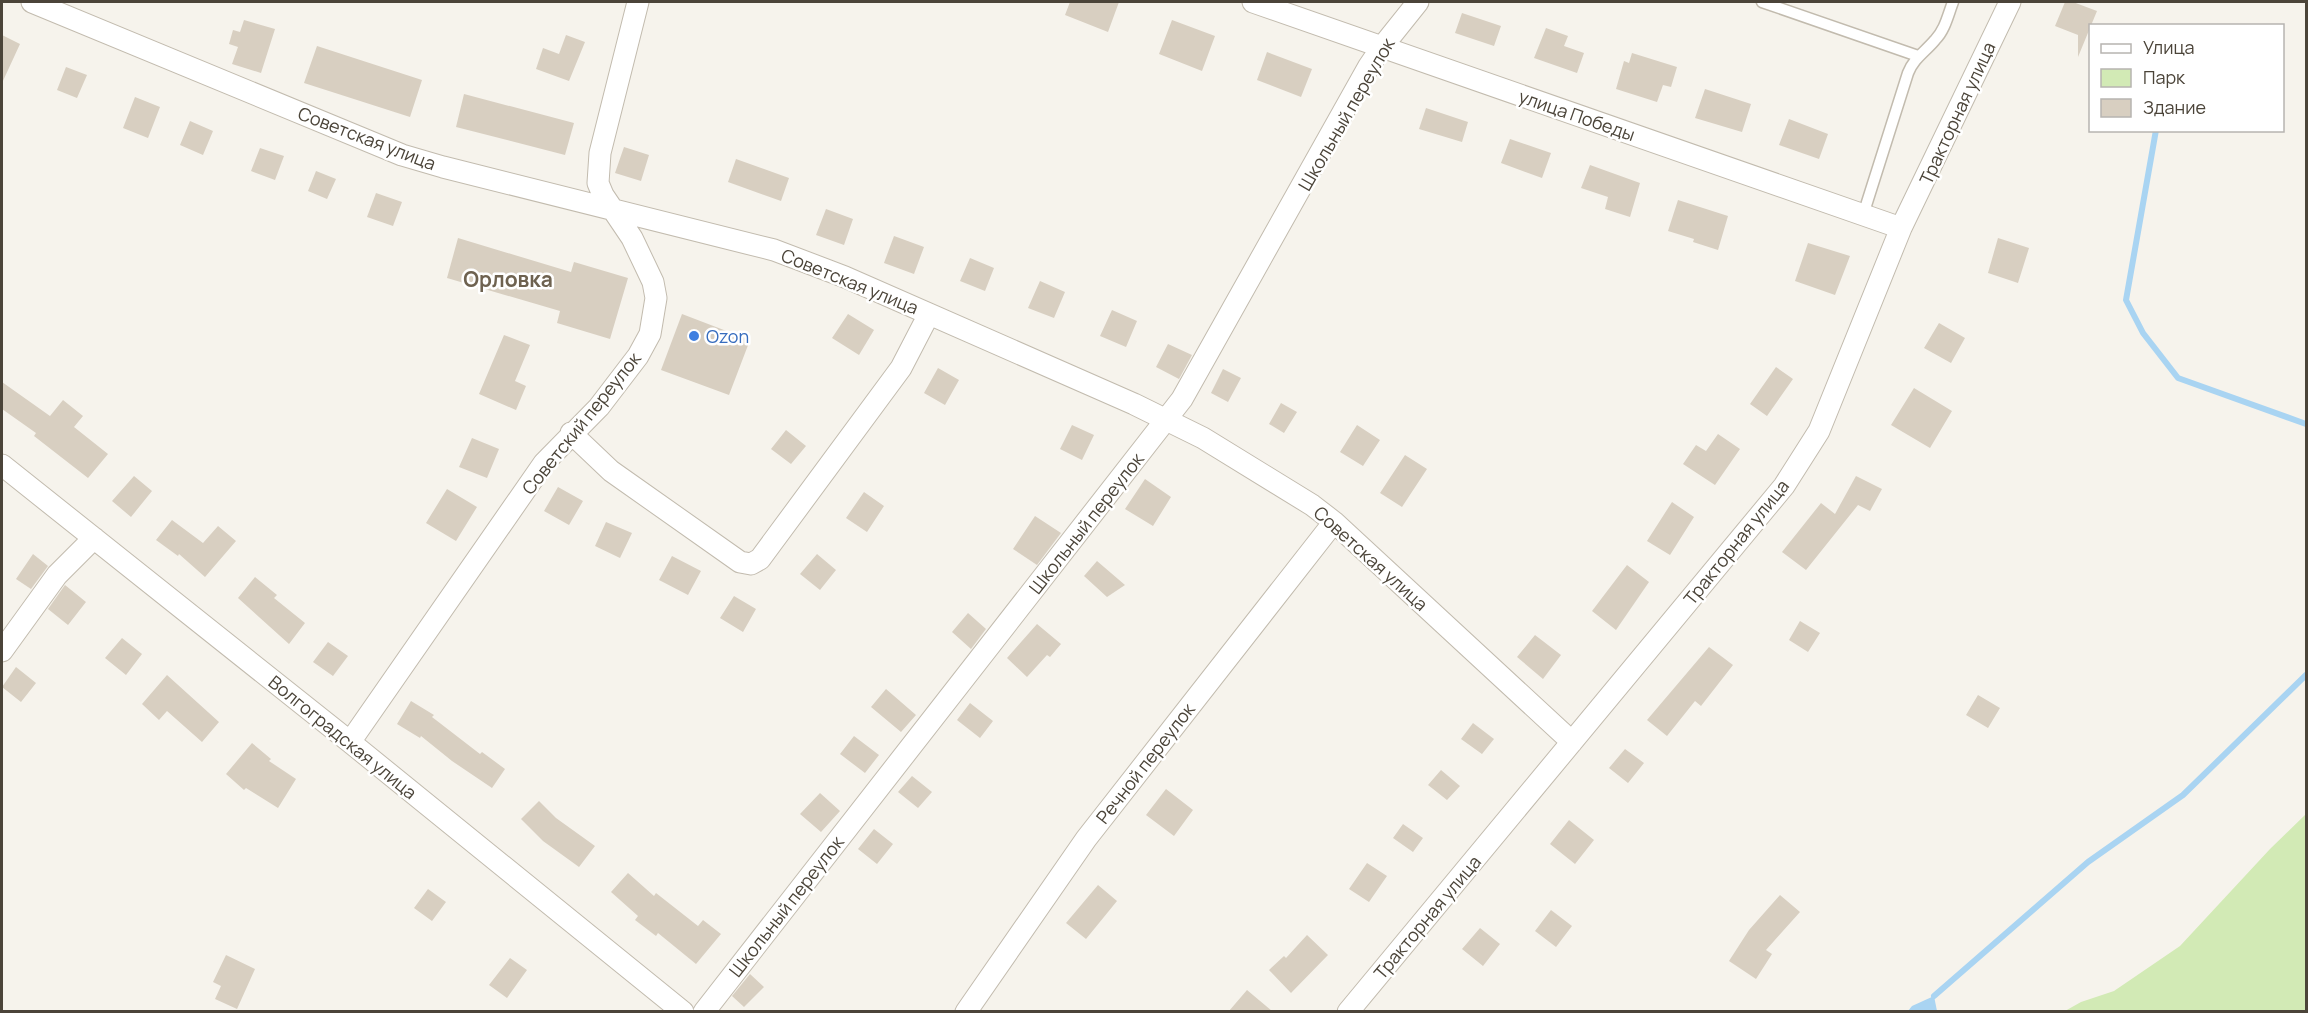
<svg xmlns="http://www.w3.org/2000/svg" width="2308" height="1013" font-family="Manrope,sans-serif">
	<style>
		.green { fill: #d2eab5 }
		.water { fill: #a9d4f2 }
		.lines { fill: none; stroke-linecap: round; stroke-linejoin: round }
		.stream { stroke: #a9d4f2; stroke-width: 6 }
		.building { fill: #d8cfc1 }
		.lane-casing { stroke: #c2bbae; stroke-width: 13 }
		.street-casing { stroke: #c2bbae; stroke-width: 23 }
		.lane { stroke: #fff; stroke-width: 10 }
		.street { stroke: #fff; stroke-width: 21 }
		.shop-dot { fill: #3f7fe0; stroke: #fff; stroke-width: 2 }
		.labels { text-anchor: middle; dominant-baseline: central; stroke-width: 5; stroke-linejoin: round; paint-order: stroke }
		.street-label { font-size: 18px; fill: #4b4439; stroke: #fff }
		.shop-label { font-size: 18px; fill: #366cbe; stroke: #fff; text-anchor: start }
		.quarter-label { font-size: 21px; font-weight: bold; fill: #6e6250; stroke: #fff }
	</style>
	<rect width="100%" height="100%" fill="#f6f3ec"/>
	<!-- green -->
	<path class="green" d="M2306,814V1011H2065L2081,1002L2114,991L2180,946L2270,849Z"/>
	<!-- water -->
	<path class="water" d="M1934,996L1937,1011H1908L1912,1006Z"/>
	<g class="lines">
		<!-- stream -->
		<path class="stream" d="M2156,130L2126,300L2143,333L2178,378L2306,424
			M1934,996L2088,862L2183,795L2306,675"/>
	</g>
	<!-- building -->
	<path class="building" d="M1070,2H1119L1108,32L1065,15Z
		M2065,2H2073L2097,11L2078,57V35L2055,26Z
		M1462,13L1501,26L1494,46L1455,33Z
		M244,20L275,29L261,73L232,64L238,47L229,44L233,30L240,32Z
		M1172,20L1215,36L1202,71L1159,54Z
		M1546,28L1568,36L1564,46L1584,53L1577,73L1534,58Z
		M2,35L20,44L2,83Z
		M566,35L585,42L569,81L536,69L543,48L559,54Z
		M317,46L422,80L410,117L304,83Z
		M1267,52L1312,69L1301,97L1257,80Z
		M1632,53L1677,67L1671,87L1663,85L1657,102L1616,89L1624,61L1629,63Z
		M66,67L87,75L77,98L57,90Z
		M1705,89L1751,104L1742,132L1695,118Z
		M464,94L574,123L565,155L456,127Z
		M135,97L160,107L148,138L123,128Z
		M1426,108L1468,122L1462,142L1419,129Z
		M1789,119L1828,134L1819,159L1779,145Z
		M190,121L213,131L203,155L180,145Z
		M1510,139L1551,153L1542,178L1501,163Z
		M624,147L649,155L641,181L615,173Z
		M260,148L284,156L275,180L251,171Z
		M736,159L789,178L781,201L728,182Z
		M1590,165L1640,183L1630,217L1605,209L1608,197L1581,188Z
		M316,171L336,179L327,199L308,191Z
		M376,193L402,202L393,226L367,217Z
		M1678,200L1728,216L1718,250L1693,242L1694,239L1668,231Z
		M826,209L853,219L844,245L816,235Z
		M894,236L924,247L914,274L884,263Z
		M458,238L571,272L574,262L628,278L610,339L557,323L560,311L447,278Z
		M1998,238L2029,248L2018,283L1988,273Z
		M1808,243L1850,256L1835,295L1795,281Z
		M970,258L994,268L985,291L960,281Z
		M1040,281L1065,292L1054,318L1028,308Z
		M1112,310L1137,321L1126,347L1100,336Z
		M682,314L750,340L729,395L661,370Z
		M848,314L874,330L859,355L832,338Z
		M1939,323L1965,338L1951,363L1924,348Z
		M504,335L530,345L515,381L526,386L516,410L479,394Z
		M1168,344L1192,355L1179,379L1156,367Z
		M1776,367L1793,379L1767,416L1750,404Z
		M938,368L959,380L945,405L924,393Z
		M1223,369L1241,378L1228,402L1211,393Z
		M2,382L50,416L63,400L83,416L74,427L108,454L88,478L34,436L36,433L2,409Z
		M1914,388L1952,411L1930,448L1891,425Z
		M1281,403L1297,412L1284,433L1269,424Z
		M1072,425L1094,435L1082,460L1060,449Z
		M1357,425L1380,440L1363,466L1340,452Z
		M786,430L806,446L791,464L771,449Z
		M1718,434L1740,449L1715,485L1683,464L1696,445L1706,451Z
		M472,438L499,449L487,478L459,467Z
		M1405,455L1427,469L1402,507L1380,493Z
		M134,476L152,491L131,517L112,501Z
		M1856,476L1882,489L1870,511L1858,505L1806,570L1782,552L1821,503L1835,514Z
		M1145,479L1171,497L1153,526L1125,509Z
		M558,487L583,501L569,525L544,511Z
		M447,489L477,507L456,541L426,523Z
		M864,492L884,506L867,532L846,518Z
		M1672,502L1694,517L1670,555L1647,541Z
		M1035,516L1061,533L1037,565L1013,549Z
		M172,520L203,543L218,526L236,541L205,577L179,554L178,556L156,540Z
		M606,522L632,533L620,558L595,546Z
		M33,554L48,566L31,589L16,579Z
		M817,554L836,570L820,590L800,574Z
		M672,556L701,571L688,595L659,580Z
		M1097,561L1125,585L1107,597L1084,576Z
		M1627,565L1649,582L1616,630L1592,611Z
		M255,577L277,595L274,598L305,623L289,644L238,598Z
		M65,585L86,602L68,625L48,609Z
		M734,596L756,609L743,632L720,618Z
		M968,613L986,629L971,649L952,632Z
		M1800,621L1820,633L1808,652L1789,640Z
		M1037,624L1061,644L1050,657L1047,655L1027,677L1007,658Z
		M1535,635L1561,655L1543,679L1517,657Z
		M122,638L142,654L126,675L105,658Z
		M328,642L348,656L333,676L313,662Z
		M1709,647L1733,665L1701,706L1695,701L1667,736L1647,720Z
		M16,667L36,683L21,702L2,687Z
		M167,675L219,722L202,742L167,711L159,720L142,704Z
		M886,689L916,715L901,732L871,707Z
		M1978,695L2000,708L1988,728L1966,715Z
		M411,701L434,715L432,717L480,754L482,752L505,769L492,788L452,761L421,736L420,738L397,724Z
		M970,703L993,721L980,738L957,720Z
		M1473,723L1494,739L1482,754L1461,739Z
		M854,736L879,755L865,773L840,754Z
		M252,743L271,759L269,761L296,779L278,808L246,788L244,790L226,774Z
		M1625,749L1644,763L1628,783L1609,768Z
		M1441,770L1460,786L1447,800L1428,785Z
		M912,776L932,792L918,808L898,792Z
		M1166,789L1193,810L1174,836L1146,815Z
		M820,793L840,811L821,832L800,814Z
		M539,801L556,818L595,846L579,867L543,841L521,819Z
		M1569,820L1594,840L1575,864L1550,844Z
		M1403,824L1423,838L1413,852L1393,838Z
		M874,829L893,844L877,864L858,849Z
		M1367,863L1387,876L1369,902L1349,889Z
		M628,873L654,896L656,893L698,926L703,920L721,934L696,964L658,933L656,936L635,920L638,916L611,892Z
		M1098,885L1117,901L1086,939L1066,923Z
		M428,889L446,902L432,921L414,908Z
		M1780,895L1800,912L1766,950L1772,954L1756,979L1729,961L1749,930Z
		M1551,910L1572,926L1556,947L1535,931Z
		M1480,928L1500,944L1483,966L1462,949Z
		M1307,935L1328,955L1291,993L1269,970L1284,956L1286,958Z
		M226,955L255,969L237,1009L215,999L221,986L213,982Z
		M510,958L527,970L507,998L489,985Z
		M750,974L764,987L744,1007L732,996Z
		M1247,990L1272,1011H1229Z"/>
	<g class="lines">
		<!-- lane casing -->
		<g class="lane-casing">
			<path id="lane" d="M1762,2L1918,56
				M1863,215L1908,73C1914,58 1925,52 1935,40C1945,30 1948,15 1953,2"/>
		</g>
		<!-- street casing -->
		<g class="street-casing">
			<path id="street" d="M32,2L402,155L443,167L774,250L845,277L1134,404L1203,438L1312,505L1334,522L1572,742
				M1253,2L1901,228
				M571,433L611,471L740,562L751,564L760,559L901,368L929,314
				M2,465L350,742L683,1012
				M2,651L57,575L94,538
				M350,742L544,463L599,407L638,356L650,334L656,298L653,282L632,238L603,195L598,183L600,153L638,2
				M704,1012L1182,399L1369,66L1382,47L1418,2
				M966,1012L1086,839L1334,522
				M1348,1012L1784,486L1819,431L1901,228L2010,2"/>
		</g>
		<!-- lane -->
		<use href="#lane" class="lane"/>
		<!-- street -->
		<use href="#street" class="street"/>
	</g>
	<!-- markers -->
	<circle class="shop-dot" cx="694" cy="336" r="6"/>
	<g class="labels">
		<!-- street labels -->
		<g class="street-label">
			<text transform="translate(1957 113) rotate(-65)">Тракторная улица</text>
			<text transform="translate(1346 114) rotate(-60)">Школьный переулок</text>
			<text transform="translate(1577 115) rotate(19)">улица Победы</text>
			<text transform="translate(367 138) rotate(21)">Советская улица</text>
			<text transform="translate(850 281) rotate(22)">Советская улица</text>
			<text transform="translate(581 423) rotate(-51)">Советский переулок</text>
			<text transform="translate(1086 523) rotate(-52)">Школьный переулок</text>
			<text transform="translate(1736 542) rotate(-51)">Тракторная улица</text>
			<text transform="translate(1371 558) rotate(42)">Советская улица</text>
			<text transform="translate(343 737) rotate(39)">Волгоградская улица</text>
			<text transform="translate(1145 763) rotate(-52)">Речной переулок</text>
			<text transform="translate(786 906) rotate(-52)">Школьный переулок</text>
			<text transform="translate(1427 917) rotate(-50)">Тракторная улица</text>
		</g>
		<!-- shop labels -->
		<g class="shop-label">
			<text x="706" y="336">Ozon</text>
		</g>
		<!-- quarter labels -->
		<g class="quarter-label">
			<text x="508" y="279">Орловка</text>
		</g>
	</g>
	<!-- border -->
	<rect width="2308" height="1013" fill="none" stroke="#4b4439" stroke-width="6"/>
	<!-- legend -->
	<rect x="2089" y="24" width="195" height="108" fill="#ffffff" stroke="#b7b4b0" stroke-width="1.5"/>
	<rect x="2101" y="44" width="30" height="9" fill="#ffffff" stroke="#b7b4b0" stroke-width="1.5"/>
	<text x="2143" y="54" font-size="18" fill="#4b4439">Улица</text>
	<rect x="2101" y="69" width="30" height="18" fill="#d2eab5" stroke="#b7b4b0" stroke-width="1.5"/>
	<text x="2143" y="84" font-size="18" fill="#4b4439">Парк</text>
	<rect x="2101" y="99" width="30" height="18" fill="#d8cfc1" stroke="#b7b4b0" stroke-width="1.5"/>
	<text x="2143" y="114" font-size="18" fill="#4b4439">Здание</text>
</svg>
